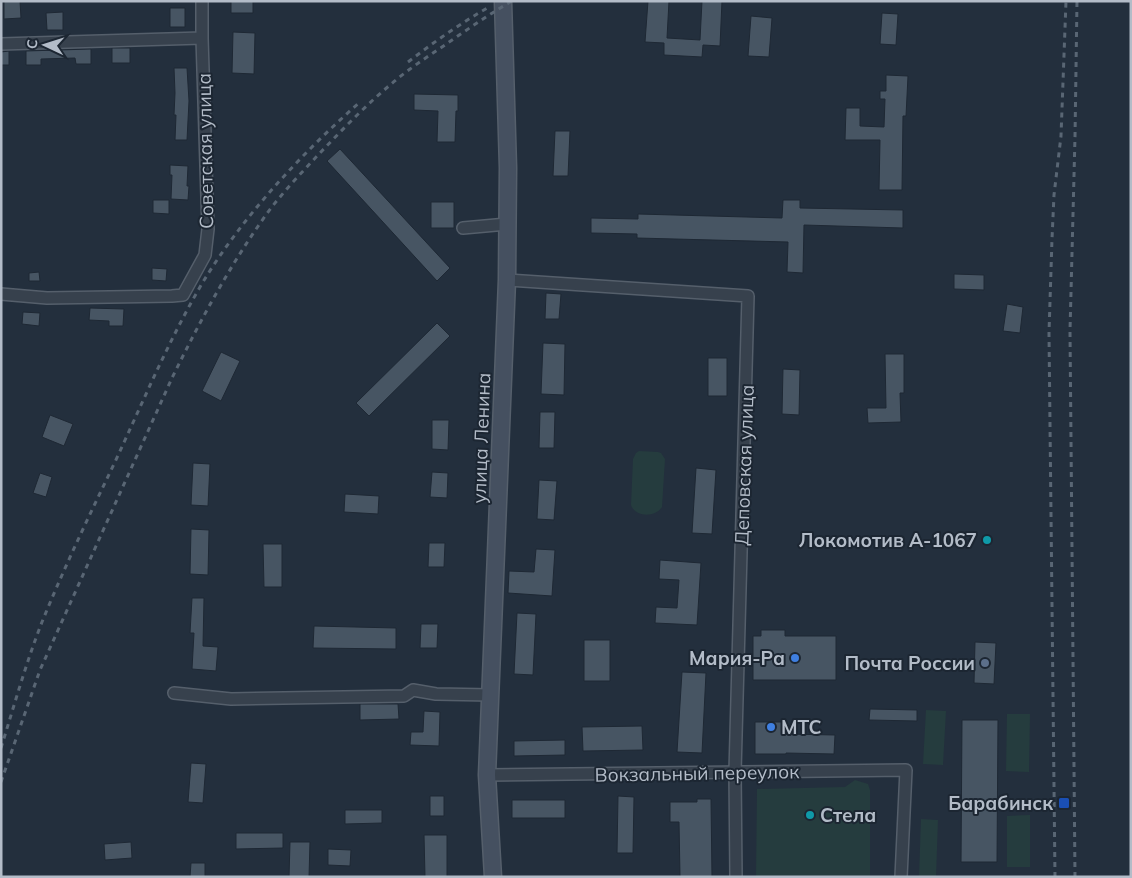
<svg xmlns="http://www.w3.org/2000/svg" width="1132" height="878" font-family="Mulish,sans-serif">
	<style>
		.green { fill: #253c3e }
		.building { fill: #475563; stroke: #1e2834 }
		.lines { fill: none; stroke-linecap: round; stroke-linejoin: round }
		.street-casing { stroke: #555f6b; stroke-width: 14 }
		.secondary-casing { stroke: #555f6b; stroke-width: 19 }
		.street { stroke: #37414d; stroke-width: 11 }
		.secondary { stroke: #455060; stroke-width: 16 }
		.rail { stroke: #596674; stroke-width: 3; stroke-dasharray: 5 5; stroke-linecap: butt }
		.culture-dot { fill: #0f9aa8; stroke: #1c2632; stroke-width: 2 }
		.shop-dot { fill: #3f7fe0; stroke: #1c2632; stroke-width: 2 }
		.service-dot { fill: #5c6f8a; stroke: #1c2632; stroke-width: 2 }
		.transit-dot { fill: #1a4fb4; stroke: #1c2632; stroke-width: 2 }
		.labels { text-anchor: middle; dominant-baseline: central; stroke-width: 4; stroke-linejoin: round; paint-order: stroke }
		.street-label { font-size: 19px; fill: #b3bcc8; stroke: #1c2632 }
		.poi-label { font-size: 19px; font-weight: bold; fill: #b3bcc8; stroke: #1c2632; text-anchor: end }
	</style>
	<rect width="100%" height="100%" fill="#232f3d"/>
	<!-- green -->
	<path class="green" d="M639,451L658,452L661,453L665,459L662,507C655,518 635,517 631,505L633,459L636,453Z
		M926,710L946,711L943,765L923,764Z
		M1007,714H1030L1029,772L1006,771Z
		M855,780L868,784L870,790V877H756L757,789L845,787Z
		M1030,815V867H1007V816Z
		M921,819L938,820L936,877H919Z"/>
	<!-- building -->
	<path class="building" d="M4,1H20L21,18L4,19Z
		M231,1H253V13H231Z
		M648,1H669L667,38L700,40L702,1H722L720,46L703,45L702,57L664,55V43L645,42Z
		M170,8H185V27H170Z
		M63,12V30H47L46,13Z
		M882,13L898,14L896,45L880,44Z
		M751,16L772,18L769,57L748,56Z
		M233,32L255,33L254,74L232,73Z
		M112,48H130V63H112Z
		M91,49V64H76L75,58L41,59V65H26V51Z
		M9,51V65H1V52Z
		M174,68H187L189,101L187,140H175L176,115H174L175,93Z
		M886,75L908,76L906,116H903L902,190H879L880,140H845L846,108H860V126L884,127L885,99H880V91H886Z
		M414,94L458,95V111H456L455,142H437L438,111L414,110Z
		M555,131H570L568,176H553Z
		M340,149L450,268L437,281L327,161Z
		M170,165L188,166L187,186H189L188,200L171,199L172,175H170Z
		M153,200H169V214L153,213Z
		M783,200H800V208L903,210V228L804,225L803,273L787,272L788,242L637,238V234L591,233V218L638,219V214L782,218Z
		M431,202H454V228H431Z
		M152,268L167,269L166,281L152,280Z
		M39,272L40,281H29V273Z
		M954,274L984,275V290L954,289Z
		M546,293L561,294L559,319H545Z
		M1007,304L1023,307L1020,333L1003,331Z
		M90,308L124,309L123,326H109V321L89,320Z
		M23,312L40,313L39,326L22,324Z
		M437,323L450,336L369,416L356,403Z
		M543,343L565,344L564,395L541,394Z
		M221,352L240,361L221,401L202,391Z
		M885,354H904V393H900L901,422L868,423L867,408H886Z
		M708,358H727V396H708Z
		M783,369L800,370L799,415L782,414Z
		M540,412H555L554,448H539Z
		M50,415L73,424L64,446L42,437Z
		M432,420H449L448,450L432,449Z
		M193,463L210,464L208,506L191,505Z
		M696,468L716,470L712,534L692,533Z
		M432,472L448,473L447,498L430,497Z
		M40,473L52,477L46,497L33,493Z
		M539,480L557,481L554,520L537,519Z
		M345,494L379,496L378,514L344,512Z
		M191,529L209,530L208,575L190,574Z
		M429,543H445L444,567H428Z
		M263,544H282V587H264Z
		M536,549L555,550L552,596L508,593L509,571L534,572Z
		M660,560L701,563L697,625L655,623L656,607L677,608L679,580L659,579Z
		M192,598H204L203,646L218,647L216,671L192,669L194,633H190Z
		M517,613L536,614L533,675L514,674Z
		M421,624H438L437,648H420Z
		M314,626L396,628V649L313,648Z
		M761,630H785V636H836V680H753V636H761Z
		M584,640H610V681H584Z
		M975,642L996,643L994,684L974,683Z
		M682,672L706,673L702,753L677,752Z
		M360,704H398L399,719L360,720Z
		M870,709L917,710V721L869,720Z
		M424,711L440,712L439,746L410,745L411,732H423Z
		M962,720H998L997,862H961Z
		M755,722H786V734L835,735L834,754L786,753V754H755Z
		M642,726L643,750L583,751L582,727Z
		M565,740V755L514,756V741Z
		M191,763L206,764L203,803L188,802Z
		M430,796H444V816H430Z
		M618,796L634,797L633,853H617Z
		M697,799H711L712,877H680L679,822H670V802H697Z
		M512,800H565V818H512Z
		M345,810H382V823L345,824Z
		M236,833H283V848L236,849Z
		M424,835H447V877H425Z
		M131,842L132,858L105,860L104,844Z
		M290,842H310L309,877H289Z
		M328,849L351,850L350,866L328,865Z
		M191,863H205V877H190Z"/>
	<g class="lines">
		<!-- street casing -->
		<g class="street-casing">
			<path id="street" d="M1,44L202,38
				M463,228L507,224
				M507,280L748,296L735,772L736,877
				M1,294L47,298L172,296L183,295L205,255L208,229L202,38V1
				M174,693L231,699L404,696L413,690L436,694L491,695
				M487,775L906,770L901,877"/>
		</g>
		<!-- secondary casing -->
		<g class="secondary-casing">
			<path id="secondary" d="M493,877L487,775L507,280L508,168L503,1"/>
		</g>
		<!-- street -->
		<use href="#street" class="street"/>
		<!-- secondary -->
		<use href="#secondary" class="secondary"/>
		<!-- rail -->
		<path class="rail" d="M408,62C434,42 461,23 489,7
			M1,748C14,706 26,663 42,622C64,568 89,516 114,464C142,404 167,344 200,287C240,219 301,154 360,102
			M1,782L40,670L172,378C201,319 232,261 271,208C286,189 303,171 319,154C342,130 365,106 390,85C406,71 424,59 442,47C465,31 488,15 512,1
			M1055,877L1049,333L1052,239L1054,195L1061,136L1066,1
			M1075,877L1070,331L1075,137L1077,1"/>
	</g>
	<!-- markers -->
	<g class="culture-dot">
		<circle cx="987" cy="540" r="5"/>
		<circle cx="810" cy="815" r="5"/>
	</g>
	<g class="shop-dot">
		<circle cx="795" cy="658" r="5"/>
		<circle cx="771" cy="727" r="5"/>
	</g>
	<circle class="service-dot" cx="985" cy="663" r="5"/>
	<rect class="transit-dot" x="1058" y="797" width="12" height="12" rx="2.5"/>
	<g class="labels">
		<!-- street labels -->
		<g class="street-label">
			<text transform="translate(205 151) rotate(-91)">Советская улица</text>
			<text transform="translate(481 438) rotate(-88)">улица Ленина</text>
			<text transform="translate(744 465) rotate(-88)">Деповская улица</text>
			<text transform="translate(697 773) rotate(-1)">Вокзальный переулок</text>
		</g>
		<!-- poi labels -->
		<g class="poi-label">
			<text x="977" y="540">Локомотив А-1067</text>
			<text x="785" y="658">Мария-Ра</text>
			<text x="975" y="663">Почта России</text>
			<text x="781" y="727" text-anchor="start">МТС</text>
			<text x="1053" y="803">Барабинск</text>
			<text x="820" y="815" text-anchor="start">Стела</text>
		</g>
	</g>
	<!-- border -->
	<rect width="1132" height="878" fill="none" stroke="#b3bcc8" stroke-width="5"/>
	<!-- north arrow -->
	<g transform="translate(45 45) rotate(274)" stroke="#1c2632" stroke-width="4" paint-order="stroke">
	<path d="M0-4L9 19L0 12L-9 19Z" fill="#b3bcc8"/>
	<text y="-8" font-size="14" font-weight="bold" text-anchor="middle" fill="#b3bcc8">С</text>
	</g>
</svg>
